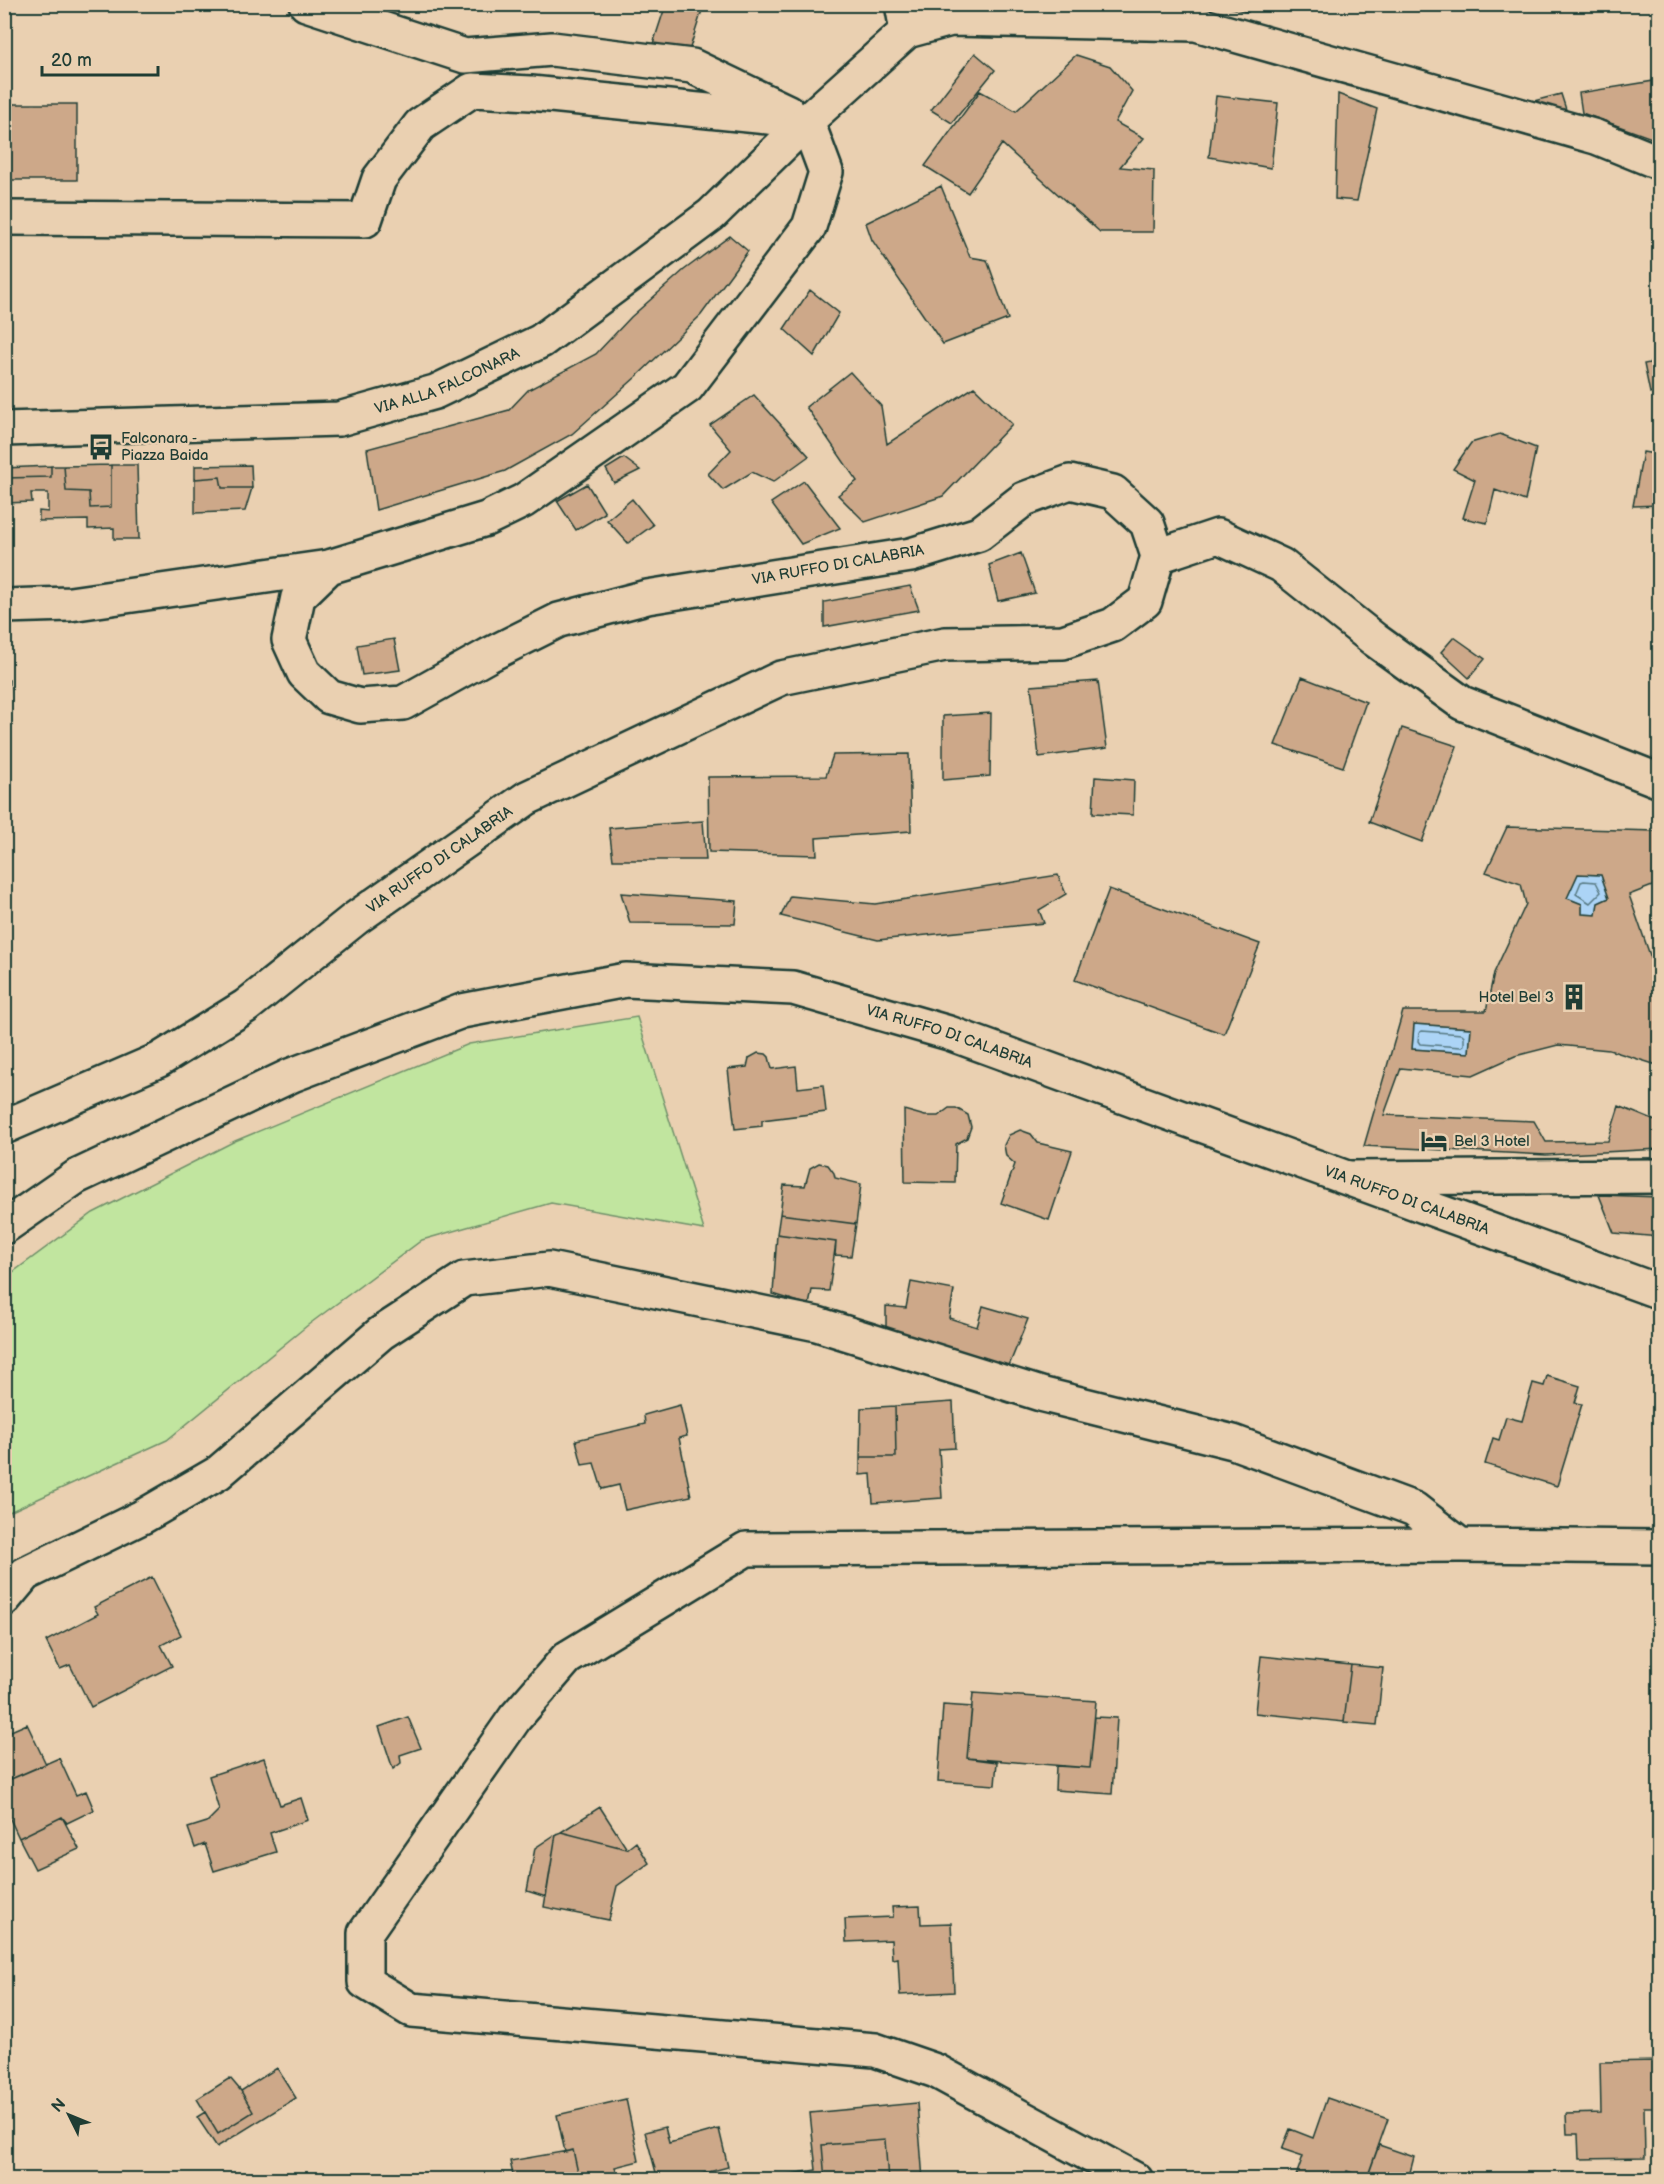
<svg xmlns="http://www.w3.org/2000/svg" width="1664" height="2184" font-family="'Balsamiq Sans',sans-serif">
	<style>
		.green { fill: #c1e59f; stroke: #70916a; stroke-width: 1.5 }
		.water { fill: #acd4f6; stroke: #7498a8; stroke-width: 1.5 }
		.lines { fill: none; stroke-linecap: round; stroke-linejoin: round }
		.shore { stroke: #577982; stroke-width: 1.5 }
		.building { fill: #cda889; stroke: #1f3d34; stroke-width: 1.5; fill-rule: evenodd }
		.street-casing { stroke: #1f3d34; stroke-width: 38 }
		.secondary-casing { stroke: #1f3d34; stroke-width: 38 }
		.street { stroke: #ead0b1; stroke-width: 33 }
		.secondary { stroke: #ead0b1; stroke-width: 33 }
		.labels { text-anchor: middle; dominant-baseline: central; stroke-width: 4.5; stroke-linejoin: round; paint-order: stroke }
		.street-label { font-size: 15px; fill: #1f3d34; stroke: #ead0b1 }
		.poi-label { font-size: 15px; fill: #1f3d34; stroke: #ead0b1; text-anchor: start }
	</style>
	<rect width="100%" height="100%" fill="#ead0b1"/>
	<filter id="ink" filterUnits="userSpaceOnUse"><feTurbulence type="fractalNoise" baseFrequency=".0167" numOctaves="2"/><feDisplacementMap in="SourceGraphic" scale="12" xChannelSelector="R" yChannelSelector="G"/><feConvolveMatrix kernelMatrix="1 2 1 2 8 2 1 2 1" color-interpolation-filters="sRGB"/></filter>
	<g filter="url(#ink)">
		<!-- green -->
		<path class="green" d="M637,1017L704,1230L551,1203L422,1240L308,1325L167,1440L5,1514V1278L93,1213L235,1141L469,1044Z"/>
		<!-- water -->
		<path class="water" d="M1578,874L1601,875L1609,898L1598,903L1596,915L1582,914V904L1567,898Z
			M1414,1024L1471,1028L1469,1053L1412,1049Z"/>
		<g class="lines">
			<!-- shore -->
			<path class="shore" d="M1584,881L1596,882L1601,892L1590,903L1576,894L1581,882Z
				M1422,1031L1462,1034L1464,1036V1045L1461,1047L1420,1044L1418,1041L1419,1033Z"/>
		</g>
		<!-- building -->
		<path class="building" d="M666,4H704L689,51L653,44Z
			M1218,4H1249L1248,12Z
			M975,53L995,70L952,123L931,110Z
			M1076,55L1110,66L1132,91L1115,122L1144,138L1120,167L1154,170L1153,232H1100L1002,144L968,193L925,166L980,91L1016,111Z
			M1660,80V141L1582,113L1579,93Z
			M1338,94L1377,109L1357,201L1335,199Z
			M1561,94L1572,128L1530,102Z
			M1216,96L1278,103L1271,168L1209,157Z
			M4,104H77V180H4Z
			M941,186L970,257L987,260L1008,319L943,344L872,240L866,223Z
			M730,236L748,251L701,315L636,377L572,434L505,471L376,510L367,449L509,410L528,390L596,354L631,317L684,270Z
			M810,290L839,313L814,356L784,329Z
			M1660,361V389L1650,393L1644,364Z
			M850,372L881,406L887,444L974,387L1012,424L943,496L865,522L838,495L857,481L806,407Z
			M754,395L809,456L773,482L752,472L723,490L708,474L731,450L710,425Z
			M1500,434L1536,448L1525,501L1495,490L1487,523L1463,518L1475,480L1453,469L1471,443Z
			M1643,452L1660,455V505L1633,506Z
			M624,458L640,470L614,483L606,469Z
			M111,465H137L139,539H114V528L88,529V520L39,521V511L48,512V493H31L32,502L4,503V478L51,477V466H64L66,491L89,492L90,508L111,507Z
			M111,465V507L90,508L89,492L66,491L64,466Z
			M251,465L252,488H222L220,477L195,479V466Z
			M51,466V477L4,478V468Z
			M220,477L222,488H252L245,511L195,513V479Z
			M804,481L840,528L801,544L771,503Z
			M587,484L605,513L576,530L557,501Z
			M632,499L653,525L628,543L607,520Z
			M1021,553L1035,593L998,601L989,565Z
			M910,586L919,610L824,627V602Z
			M1454,637L1485,659L1469,678L1441,652Z
			M394,639L400,670L362,675L357,645Z
			M1302,677L1366,702L1343,767L1275,745Z
			M4,680H9L7,723H4Z
			M1098,681L1107,748L1039,757L1031,686Z
			M991,713L990,776L943,780V716Z
			M1402,728L1457,746L1422,842L1369,822Z
			M909,754L911,831L816,838L817,855L709,852L708,777L826,776L833,755Z
			M1095,777L1134,780L1133,815L1093,813Z
			M703,821L706,860H613L609,828Z
			M1507,827L1656,831L1660,836V883L1629,895L1660,984V1066L1609,1050L1558,1045L1515,1056L1473,1075L1401,1068L1384,1115L1534,1121L1546,1142L1608,1141L1619,1106L1660,1123V1149L1546,1155L1364,1146L1403,1011H1486L1494,973L1526,904L1521,884L1486,872ZM1578,874L1601,875L1609,898L1598,903L1596,915L1582,914V904L1567,898ZM1414,1024L1471,1028L1469,1053L1412,1049Z
			M1058,875L1066,894L1039,910L1044,923L878,940L781,916L790,896L875,904Z
			M1109,889L1260,944L1224,1034L1075,980Z
			M621,893L737,901L735,924L630,923Z
			M758,1053L766,1054L769,1057L772,1069L796,1066L798,1088L823,1085L826,1112L762,1120V1126L735,1129L728,1069L747,1067L749,1058Z
			M949,1108H956L968,1115L971,1127L967,1138L956,1144L955,1183L905,1182L904,1110L925,1116H938Z
			M1020,1130L1031,1134L1038,1143L1072,1151L1049,1220L1001,1203L1015,1164L1006,1156L1004,1145L1009,1135Z
			M819,1163L828,1165L834,1173L835,1178L861,1184L856,1224L780,1214L784,1185L805,1186L810,1168Z
			M1599,1195L1660,1197V1237L1614,1233Z
			M780,1214L856,1224L851,1256L835,1255L836,1242L777,1234Z
			M777,1234L836,1242L829,1291L812,1290L809,1305L773,1294Z
			M911,1282L954,1290L949,1318L977,1327L983,1306L1028,1319L1008,1368L886,1330V1306L906,1308Z
			M1547,1376L1580,1386L1575,1403L1582,1404L1557,1486L1485,1464L1493,1438L1499,1440L1506,1417L1522,1421L1533,1383L1544,1386Z
			M953,1402L955,1448L939,1449L942,1498L873,1503L871,1474L860,1475V1457H896L895,1406Z
			M680,1405L687,1436L679,1438L691,1496L625,1510L619,1485L602,1489L594,1463L582,1465L576,1440L645,1424L644,1415Z
			M895,1406L896,1457H860L861,1408Z
			M152,1577L181,1635L161,1645L172,1666L91,1707L70,1665L60,1669L46,1641L98,1614L94,1607Z
			M1261,1656L1351,1665L1344,1722L1255,1713Z
			M1351,1665L1383,1668L1377,1725L1344,1722Z
			M973,1693L1096,1701L1090,1768L967,1758Z
			M943,1705L972,1707L967,1758L997,1762L995,1785L938,1781Z
			M408,1717L421,1748L400,1755L401,1763L393,1769L379,1727Z
			M1095,1717L1117,1718L1112,1794L1055,1790L1056,1766L1090,1768Z
			M27,1724L46,1764L4,1782V1734Z
			M59,1758L76,1795L86,1791L94,1810L67,1823L62,1817L19,1838L4,1806V1782Z
			M264,1758L280,1805L301,1798L308,1820L270,1833L276,1852L214,1871L205,1844L195,1848L188,1828L207,1822L219,1810L209,1776Z
			M600,1807L627,1849L561,1832Z
			M62,1817L79,1849L35,1869L19,1838Z
			M561,1832L627,1849L636,1842L649,1863L617,1886L609,1920L544,1907L556,1834Z
			M556,1834L546,1897L527,1891L535,1848Z
			M920,1906L921,1924L951,1923L954,1992L900,1995L898,1958L892,1959L891,1940L846,1942L845,1919L893,1917L892,1907Z
			M1658,2061L1659,2107H1644L1645,2158L1579,2159L1578,2134H1567L1566,2114L1601,2113L1600,2062Z
			M277,2068L296,2098L217,2147L197,2117L205,2112L218,2134L253,2112L241,2091Z
			M230,2078L241,2091L253,2112L218,2134L197,2099Z
			M1327,2098L1388,2119L1367,2178L1347,2171L1344,2180L1295,2179L1303,2156L1282,2149L1290,2129L1313,2138Z
			M626,2099L639,2161L615,2167L618,2180H563L562,2177L578,2173L573,2150L565,2152L557,2115Z
			M917,2103L923,2180H888L885,2140L822,2145L825,2180H772L771,2177L816,2170L810,2113Z
			M665,2127L669,2143L719,2129L728,2167L679,2180H658L645,2132Z
			M885,2140L888,2180H825L822,2145Z
			M1379,2145L1414,2157L1408,2180H1386L1369,2173Z
			M573,2150L578,2173L562,2177L563,2180H514L510,2161Z"/>
		<g class="lines">
			<!-- street casing -->
			<g class="street-casing">
				<path id="street" d="M306,4L465,56L552,49L692,66L788,112
					M902,4L907,31
					M4,218L365,220L379,179L420,125L472,90L531,93L807,121
					M1158,556L1218,536L1281,565L1375,640L1462,703L1660,781
					M4,606L70,604L329,567
					M1349,1178L1660,1176
					M4,1599L25,1574L142,1517L218,1473L381,1333L464,1279L549,1269L817,1324L1044,1395L1233,1442L1414,1509L1460,1545
					M1136,2180L936,2071L875,2050L411,2010L365,1982V1933L515,1718L567,1658L746,1549L1460,1545L1660,1547"/>
			</g>
			<!-- secondary casing -->
			<g class="secondary-casing">
				<g id="secondary">
					<path id="s1" d="M4,429L339,419L435,392L541,341L711,215L807,121L907,31L951,19L1196,24L1596,137L1660,163"/>
					<path id="s2" d="M4,1127L159,1060L246,1006L356,918L527,798L781,678L945,644L1063,642L1113,625L1145,601L1158,556L1147,523L1113,492L1070,482L1024,499L979,534L911,555L647,597L559,620L489,655L403,703L360,706L329,697L304,673L289,640L298,597L329,567L486,519L523,501L687,387L809,227L826,172L807,121"/>
					<path id="s3" d="M4,1227L76,1177L292,1075L462,1011L626,980L793,988L949,1033L1660,1292"/>
				</g>
			</g>
			<!-- street -->
			<use href="#street" class="street"/>
			<!-- secondary -->
			<use href="#secondary" class="secondary"/>
		</g>
	</g>
	<!-- icons -->
	<defs>
		<g id="bus-bare" transform="scale(2.07)"><path d="M-5-6H5V4H4V6H2V4H-2V6H-4V4H-5ZM-3.5-4V0h7V-4ZM-3.5 1.2v1.5H-2V1.2ZM2 1.2v1.5H3.5V1.2Z" fill="#1f3d34" stroke="#ead0b1" stroke-width="2.5" paint-order="stroke"/></g>
		<g id="building-bare" transform="scale(2.07)"><path d="M-4-6H4V6H1V3H-1V6H-4ZM-2.5-4.3h1.7v1.8h-1.7ZM.8-4.3h1.7v1.8H.8ZM-2.5-1h1.7V.8h-1.7ZM.8-1h1.7V.8H.8Z" fill="#1f3d34" stroke="#ead0b1" stroke-width="2.5" paint-order="stroke"/></g>
		<g id="hotel-bare" transform="scale(2.07)"><path d="M-6-4.5h1.5V1H6V5H4.5V3h-9V5H-6ZM-4 0a1.8 1.8 0 1 1 3.6 0ZM.5 0V-2.5h3Q6-2.5 6 0Z" fill="#1f3d34" stroke="#ead0b1" stroke-width="2.5" paint-order="stroke"/></g>
	</defs>
	<g fill-rule="evenodd">
		<use href="#bus-bare" x="101" y="447"/>
		<use href="#building-bare" x="1574" y="997"/>
		<use href="#hotel-bare" x="1434" y="1141"/>
	</g>
	<g class="labels">
		<!-- street labels -->
		<g class="street-label">
			<text stroke="none"><textPath href="#s1" startOffset="450">VIA ALLA FALCONARA</textPath></text>
			<text transform="translate(838 565) rotate(-10)">VIA RUFFO DI CALABRIA</text>
			<text stroke="none"><textPath href="#s2" startOffset="514">VIA RUFFO DI CALABRIA</textPath></text>
			<text stroke="none"><textPath href="#s3" startOffset="1006">VIA RUFFO DI CALABRIA</textPath></text>
			<text stroke="none"><textPath href="#s3" startOffset="1492">VIA RUFFO DI CALABRIA</textPath></text>
		</g>
		<!-- poi labels -->
		<g class="poi-label">
			<text x="121" y="438">Falconara -<tspan x="121" dy="17">Piazza Baida</tspan></text>
			<text x="1554" y="997" text-anchor="end">Hotel Bel 3</text>
			<text x="1454" y="1141">Bel 3 Hotel</text>
		</g>
	</g>
	<!-- margin -->
	<rect width="1664" height="2184" fill="none" stroke="#ead0b1" stroke-width="24"/>
	<rect x="12" y="12" width="1640" height="2160" fill="none" stroke="#1f3d34" stroke-width="2" filter="url(#ink)"/>
	<!-- north arrow -->
	<g transform="translate(69 2115) rotate(313)" stroke="#ead0b1" stroke-width="4.5" paint-order="stroke">
	<path d="M0-4.5L10 22L0 15L-10 22Z" fill="#1f3d34"/>
	<text y="-9" font-size="16" font-weight="bold" text-anchor="middle" fill="#1f3d34">N</text>
	</g>
	<!-- scale -->
	<path d="M42 66v9h116v-9" fill="none" stroke="#1f3d34" stroke-width="3"/>
	<text x="51" y="66" font-size="18" fill="#1f3d34" stroke="#ead0b1" stroke-width="4.5" paint-order="stroke">20 m</text>
</svg>
